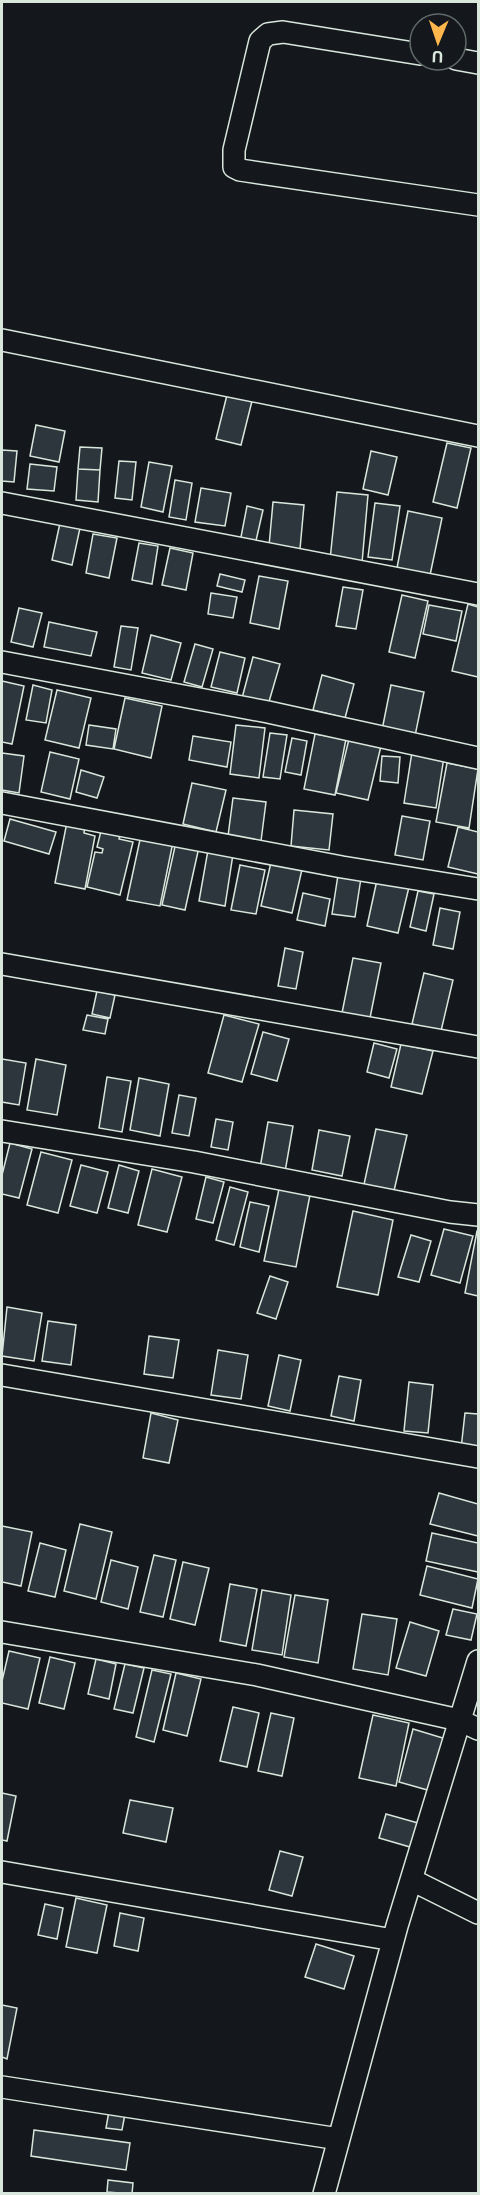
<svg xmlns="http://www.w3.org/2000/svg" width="480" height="2195" font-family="'Open Sans',sans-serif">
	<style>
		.building { fill: #2c363c; stroke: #d8e6dc; stroke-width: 1.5 }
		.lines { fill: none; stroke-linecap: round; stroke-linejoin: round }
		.street-casing { stroke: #d8e6dc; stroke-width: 24 }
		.street { stroke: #14181c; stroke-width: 21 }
	</style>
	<rect width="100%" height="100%" fill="#14181c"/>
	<!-- building -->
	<path class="building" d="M229,387L254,393L241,445L216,439Z
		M36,425L65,431L59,462L30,456Z
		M447,443L471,448L457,508L433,502Z
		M80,447L102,448L100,470L78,469Z
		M2,450L17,451L14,482L2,481Z
		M371,451L397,457L388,495L363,489Z
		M119,461L136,462L132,500L115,498Z
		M149,462L172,466L163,512L141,507Z
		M30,464L57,467L54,491L27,489Z
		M78,469L100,470L98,502L76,500Z
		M175,480L192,483L186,520L169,517Z
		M201,488L231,493L225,526L195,522Z
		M337,492L368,495L362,563L330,560Z
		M273,502L304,505L300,549L269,546Z
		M375,503L400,506L392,560L368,557Z
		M247,506L263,510L255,545L240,542Z
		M408,511L442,518L429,580L396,573Z
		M60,523L80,528L72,565L52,560Z
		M93,534L117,538L109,578L86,573Z
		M139,543L158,546L152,584L132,580Z
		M170,548L193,553L186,590L162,585Z
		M220,574L245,580L242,592L217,586Z
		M259,576L288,581L279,629L250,623Z
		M343,587L363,590L356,629L336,626Z
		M211,593L237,597L233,618L208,614Z
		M402,595L428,601L415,658L389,652Z
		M468,604L478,607V677L452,671Z
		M429,605L462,611L456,641L423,634Z
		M19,608L42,613L33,647L11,642Z
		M49,622L97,632L91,656L44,647Z
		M121,626L138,628L131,670L114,667Z
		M151,635L181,643L171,680L142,673Z
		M195,644L213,649L202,687L184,682Z
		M220,652L245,658L237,693L211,687Z
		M253,657L280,664L268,705L242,698Z
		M322,675L354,684L345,718L313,710Z
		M2,681L24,686L12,744L2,742Z
		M33,685L52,690L46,723L26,720Z
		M391,685L424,692L415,736L382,730Z
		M57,690L91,698L79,748L45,740Z
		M125,698L162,706L151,758L114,749Z
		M89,725L116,729L113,749L86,745Z
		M236,725L265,728L259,778L230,774Z
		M270,733L287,735L280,779L263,777Z
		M315,734L346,739L335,795L304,789Z
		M193,736L231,742L227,767L189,760Z
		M292,738L307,741L301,775L285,772Z
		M349,739L381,746L368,800L336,793Z
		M50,752L79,759L70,799L41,792Z
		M412,752L444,757L436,808L404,803Z
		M2,753L24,756L19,793L2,790Z
		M382,756L400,757L398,783L380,781Z
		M447,763L478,769L469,828L436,822Z
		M81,770L104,777L97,798L76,792Z
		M192,783L226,790L216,832L183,824Z
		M233,798L266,802L261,841L228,836Z
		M294,810L333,814L329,850L291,846Z
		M402,816L430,821L423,860L395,855Z
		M10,819L56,832L49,854L4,841Z
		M67,822L85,826L84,833L95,836L85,889L55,883Z
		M102,827L121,832L119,839L133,842L120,895L87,887L95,852L102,853L103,849L97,847Z
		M458,827L478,832V874L448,867Z
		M141,835L173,842L160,906L127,900Z
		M176,842L199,847L185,910L162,905Z
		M208,850L233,854L225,906L199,901Z
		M272,858L303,865L292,913L261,906Z
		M240,865L265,870L256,914L231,910Z
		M338,875L361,878L355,917L332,914Z
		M377,880L409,887L398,933L367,926Z
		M418,891L434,894L426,931L410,927Z
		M303,893L330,899L325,926L297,920Z
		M440,908L460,912L453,949L433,945Z
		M285,948L303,952L296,989L278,986Z
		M353,958L381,963L370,1018L342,1013Z
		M424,973L453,980L441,1031L412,1024Z
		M97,991L115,995L110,1018L92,1014Z
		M87,1015L108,1019L105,1034L83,1030Z
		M224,1015L259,1024L242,1082L208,1073Z
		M263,1032L289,1039L277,1081L251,1074Z
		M374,1043L397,1049L389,1078L367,1072Z
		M401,1044L433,1051L422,1094L391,1087Z
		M2,1059L26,1063L19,1105L2,1102Z
		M36,1059L66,1065L57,1115L27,1110Z
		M107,1077L131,1081L122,1132L99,1128Z
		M139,1078L169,1084L160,1136L130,1130Z
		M179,1095L196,1098L189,1136L172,1133Z
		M216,1119L233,1122L228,1150L211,1147Z
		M268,1122L293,1126L285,1172L260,1168Z
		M376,1129L407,1135L393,1195L363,1189Z
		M319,1130L350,1136L342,1176L312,1170Z
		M10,1143L32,1149L19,1198L2,1194V1175Z
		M41,1152L72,1160L58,1213L27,1205Z
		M81,1165L108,1172L97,1213L70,1206Z
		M119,1165L139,1171L128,1213L108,1208Z
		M152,1169L182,1177L167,1232L138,1225Z
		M206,1177L224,1182L213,1223L196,1219Z
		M230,1187L248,1192L234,1245L216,1240Z
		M279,1189L310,1195L296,1267L264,1261Z
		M250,1202L269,1206L259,1252L240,1247Z
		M353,1211L393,1220L378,1295L337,1287Z
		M444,1229L473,1236L460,1283L431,1275Z
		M477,1231H478V1296L465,1293Z
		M411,1235L431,1241L419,1282L398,1277Z
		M270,1276L288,1282L276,1319L257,1313Z
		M7,1307L42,1313L34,1361L2,1356Z
		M48,1321L76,1325L71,1365L42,1361Z
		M149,1336L179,1340L173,1378L144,1374Z
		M218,1350L248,1355L241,1399L211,1395Z
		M279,1355L301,1360L290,1411L268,1406Z
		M339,1376L361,1380L354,1421L331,1416Z
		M409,1382L433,1385L428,1433L404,1431Z
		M151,1413L178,1420L169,1463L143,1458Z
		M465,1413L478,1414V1451L461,1449Z
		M439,1493L478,1504V1536L430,1524Z
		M80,1524L112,1532L96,1599L64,1591Z
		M2,1526L32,1532L21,1586L2,1582Z
		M432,1533L478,1543V1572L426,1561Z
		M40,1543L66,1550L55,1597L28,1591Z
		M154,1555L176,1560L163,1617L140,1612Z
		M111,1560L138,1567L128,1609L101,1602Z
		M183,1562L209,1568L195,1625L170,1619Z
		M427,1566L478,1579L472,1608L420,1595Z
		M230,1584L257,1589L246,1646L220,1641Z
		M262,1590L291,1595L282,1655L252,1650Z
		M295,1595L328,1600L318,1663L284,1657Z
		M453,1609L477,1614L471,1640L446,1635Z
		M362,1614L397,1619L388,1675L353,1669Z
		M410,1622L439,1631L426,1676L396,1668Z
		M9,1651L40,1658L28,1709L2,1703V1681Z
		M50,1657L75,1663L64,1709L39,1703Z
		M96,1659L116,1664L109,1699L88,1694Z
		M125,1664L144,1668L133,1713L114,1709Z
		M152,1670L171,1674L154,1742L136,1737Z
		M176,1673L201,1679L187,1736L163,1730Z
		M233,1707L259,1713L247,1767L220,1761Z
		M271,1713L294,1718L282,1776L258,1771Z
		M373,1715L409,1723L396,1786L359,1778Z
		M413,1729L446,1739L431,1791L399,1782Z
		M2,1793L16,1796L7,1841L2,1840Z
		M130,1800L173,1808L166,1842L123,1833Z
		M386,1814L418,1823L410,1847L379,1838Z
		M280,1851L303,1857L292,1896L269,1890Z
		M76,1898L107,1905L97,1953L66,1947Z
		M45,1904L63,1908L57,1939L38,1935Z
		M120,1913L144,1918L138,1951L114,1946Z
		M316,1944L354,1956L344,1989L305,1977Z
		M2,2005L17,2008L7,2059L2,2057Z
		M109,2111L125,2114L122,2130L106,2128Z
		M34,2130L130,2143L126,2170L31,2156Z
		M108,2180L133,2183L132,2194L107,2192Z"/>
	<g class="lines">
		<!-- street casing -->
		<g class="street-casing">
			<path id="street" d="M420,54L283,32L268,34L260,41L234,150V167L240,170L478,205
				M456,59L478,63
				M2,340L478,436
				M2,503L478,594
				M2,662L268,712L478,758
				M2,803L342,867L478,889
				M2,964L478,1047
				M2,1131L194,1162L450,1212L478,1215
				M2,1375L478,1457
				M2,1632L257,1675L459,1720L478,1729
				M2,1872L393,1940
				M412,1880L478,1913
				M2,2087L339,2139
				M324,2194L397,1926L478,1661"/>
		</g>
		<!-- street -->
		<use href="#street" class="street"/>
	</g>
	<!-- border -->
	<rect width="480" height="2195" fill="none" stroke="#d8e6dc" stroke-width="6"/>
	<!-- north arrow -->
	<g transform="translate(438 42) rotate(182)"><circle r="28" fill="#14181c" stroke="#626a69" stroke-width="1.5"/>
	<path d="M0-4.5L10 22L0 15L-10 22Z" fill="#ffb74d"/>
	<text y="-9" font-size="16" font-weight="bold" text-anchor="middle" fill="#d8e6dc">U</text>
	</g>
</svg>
